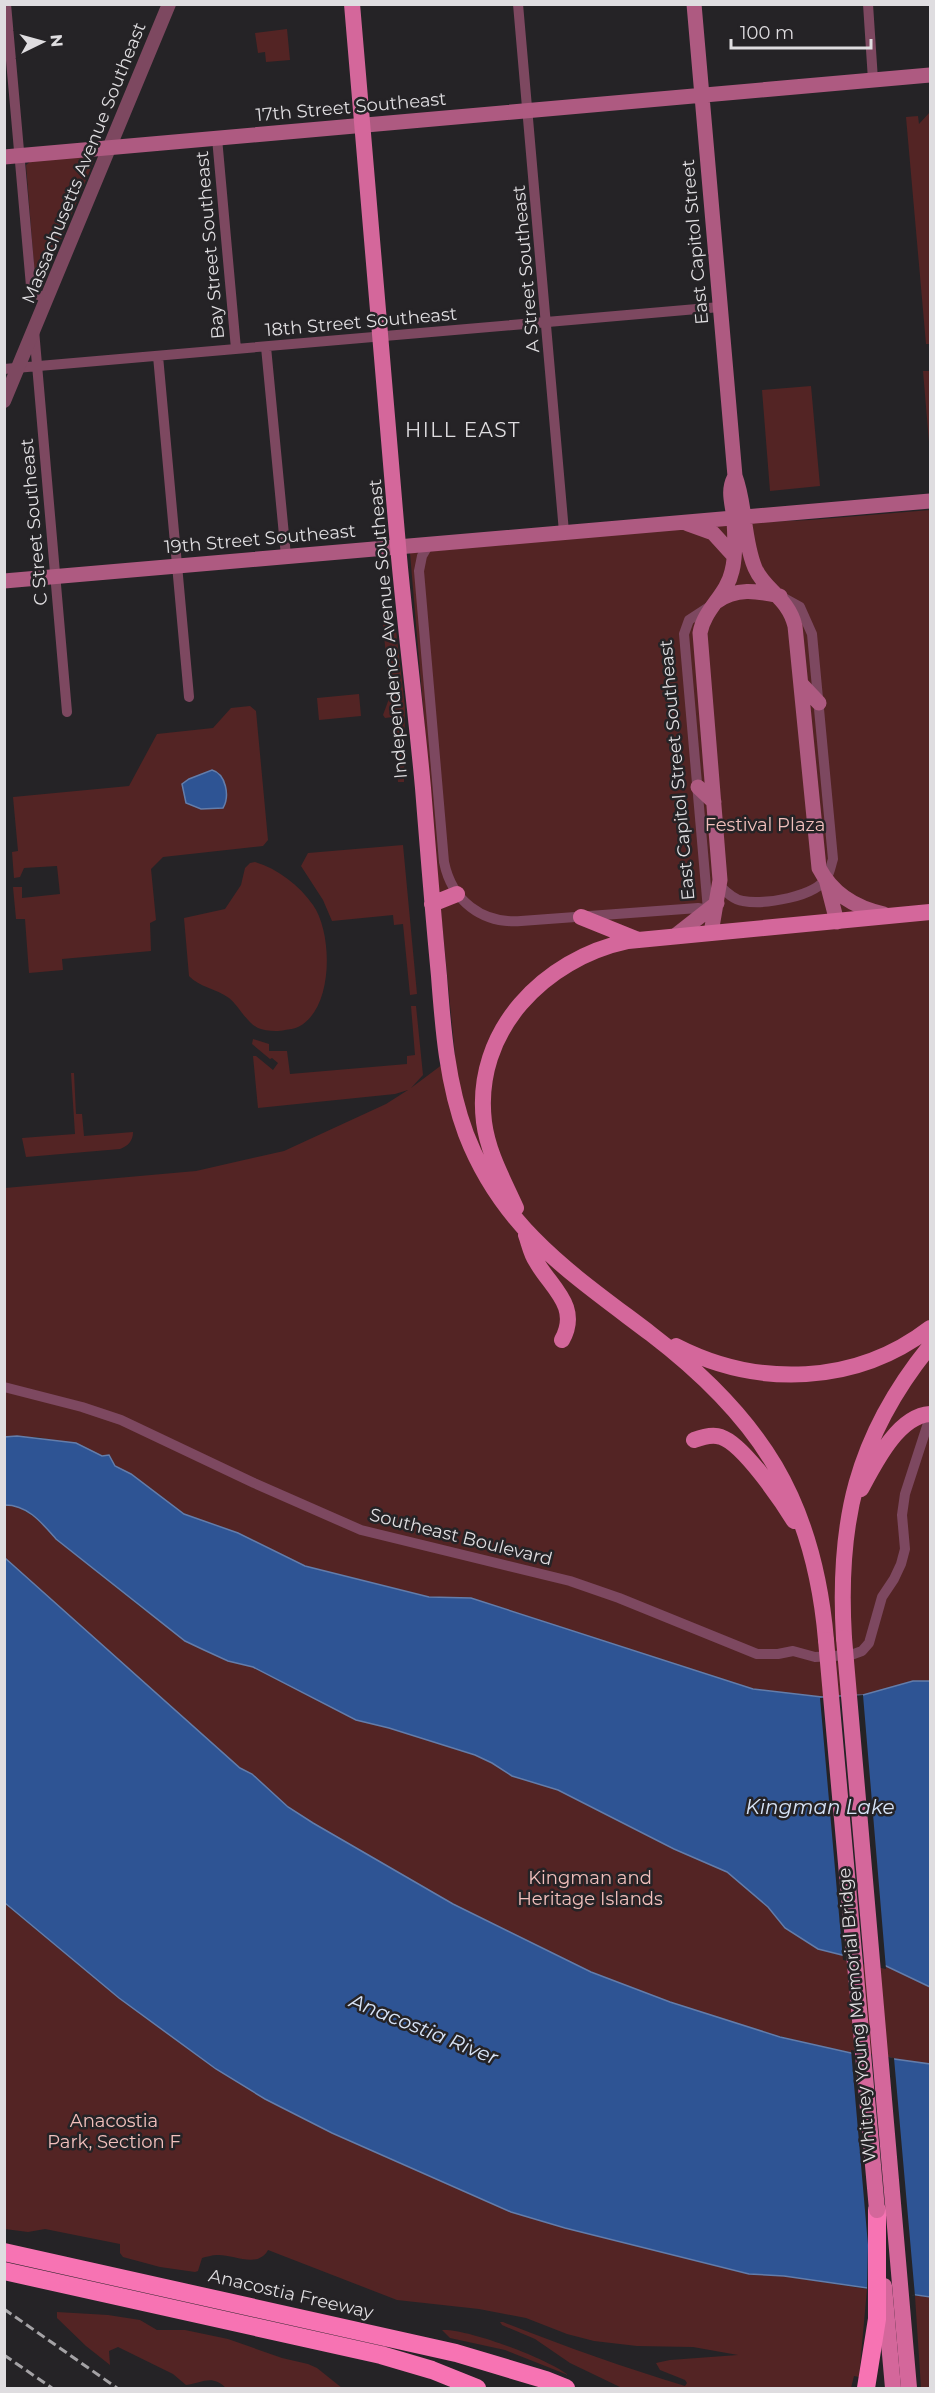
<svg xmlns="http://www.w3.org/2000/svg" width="935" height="2393" font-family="Montserrat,sans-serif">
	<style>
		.green { fill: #532424 }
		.water { fill: #2e5494; stroke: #637dab; stroke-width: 1.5 }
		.pier { fill: #252326 }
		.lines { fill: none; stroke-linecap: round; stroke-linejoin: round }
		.minor { stroke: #7d4860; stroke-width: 10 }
		.tertiary { stroke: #7d4860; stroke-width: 14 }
		.secondary { stroke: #ae5a81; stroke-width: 15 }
		.primary { stroke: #d4679b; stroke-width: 16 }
		.motorway { stroke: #f773b3; stroke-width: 18 }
		.rail { stroke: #a4a2a5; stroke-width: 3; stroke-dasharray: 9 4.5; stroke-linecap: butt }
		.primary-bridge { stroke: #d4679b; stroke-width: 16 }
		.labels { text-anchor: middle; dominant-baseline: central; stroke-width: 5; stroke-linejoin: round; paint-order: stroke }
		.street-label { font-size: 18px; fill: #dfdde0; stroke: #252326 }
		.park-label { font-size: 18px; fill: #f2c0bd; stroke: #252326 }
		.neighbourhood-label { font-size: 20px; letter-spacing: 1.5px; fill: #dfdde0; stroke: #252326 }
		.water-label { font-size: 20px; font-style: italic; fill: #d8e4f7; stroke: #252326 }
	</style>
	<rect width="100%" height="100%" fill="#252326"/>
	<!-- green -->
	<path class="green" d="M287,29L290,60L266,62L265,52L258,53L255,33Z
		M930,112V344H926L906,117L918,116L919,124Z
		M91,156L94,161L40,290H36L26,165L31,161Z
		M923,371H930V454Z
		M811,386L820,486L770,491L762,390Z
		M930,510V1681H913L863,1695L822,1697L753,1689L471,1598L429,1597L305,1566L238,1533L184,1514L131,1474L115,1466L112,1461L76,1443L68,1444L37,1437H5V1188L196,1171L284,1151L386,1104L408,1090L395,1094L258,1108L253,1056H256L273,1070L278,1063L272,1058L270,1059L252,1044L253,1039L269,1044V1051H287L290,1074L407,1064V1056L415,1055L411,1006H416L423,1075L411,1088L455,1055L437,872L410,553L739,523L810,520Z
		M392,621L396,630L405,707L404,782H398L393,717L385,718L383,715L390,696L383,625Z
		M359,694L361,716L319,720L317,698Z
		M250,706L256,711L268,840L263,846L163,857L151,869L156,920L150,923L151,951L62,959L63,970L29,973L25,919H16L13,887H22V898L60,894L57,866L24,868L20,877L14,878L12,852L18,851L13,797L129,786L157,734L213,728L231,708Z
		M403,845L417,994L410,995L403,924L394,925L393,915L332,921L323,900L301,866L308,853Z
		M255,862C278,869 299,885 313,905C333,933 334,1010 298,1027C294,1029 289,1029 285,1030C277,1032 265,1031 258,1028C246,1022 239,1006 229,998C217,989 199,987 189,976L184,918L225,909L241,885L245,868L250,863Z
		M71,1073H74L76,1114H82L84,1136L133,1132C133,1141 128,1146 120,1149L26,1157L22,1138L75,1134Z
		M5,1505H15L38,1519L56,1539L143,1609L228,1661L253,1667L356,1720L389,1728L475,1755L492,1763L512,1776L558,1790L674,1849L727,1872L768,1907L785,1928L818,1949L886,1966L930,1987V2064C849,2056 771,2036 694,2010C652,1996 610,1981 570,1962L385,1952L88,1633L5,1558Z
		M4,1903L119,1998L216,2069L265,2099L332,2133L511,2212L565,2228L749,2274L784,2276L867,2289L859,2377L854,2376L851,2388H622L570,2363L535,2339L502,2325L500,2322H503C563,2346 623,2367 685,2386L687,2383L685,2380L660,2370L656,2363L670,2360L738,2355L693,2347L637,2346L594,2341L567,2334L526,2318L479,2309L397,2300L268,2250C258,2269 233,2254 217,2255C212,2255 206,2257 202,2258L198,2271L195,2272L160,2267L123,2257L120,2253V2244L45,2229L28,2232L5,2229Z
		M930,2286V2388H921L915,2296H925Z
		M57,2312L108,2315L140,2320L157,2330H185L228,2339L282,2358L308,2364L317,2368L342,2388H226C212,2374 202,2383 186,2385L173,2374L118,2347L109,2351L110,2365L86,2346L57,2318Z
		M442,2330C466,2328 549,2359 568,2375L505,2350L450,2338Z"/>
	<!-- water -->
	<path class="water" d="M212,770C226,774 230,796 223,808L201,809L186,803L182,784L189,779Z
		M17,1436L76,1443L102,1456L109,1455L115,1466L131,1474L184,1514L238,1533L305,1566L429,1597L471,1598L753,1689L822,1697L863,1695L913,1681H930V1987L886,1966L818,1949L785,1928L768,1907L727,1872L674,1849L558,1790L512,1776L492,1763L475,1755L389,1728L356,1720L253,1667L228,1661L204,1650L185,1641L56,1539C42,1523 28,1505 5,1505L4,1437Z
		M5,1558L240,1768L252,1774L288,1807L313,1823L453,1904L591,1972L670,2002L780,2037L851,2053L930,2064V2297L784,2276L749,2274L565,2228L511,2212L332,2133L265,2099L216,2069L119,1998L5,1903Z"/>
	<!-- pier -->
	<path class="pier" d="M863,1695L886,1969L843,1960L820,1698Z
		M851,2050L894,2058L915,2296L867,2289L868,2245Z"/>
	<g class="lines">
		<!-- minor -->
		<path class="minor" d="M6,4L31,286L34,293L47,299
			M518,4L564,532
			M868,4L873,80
			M217,138L236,349
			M34,330L67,712
			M266,347L286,556
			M158,356L189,697
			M4,369L720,307
			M429,544L422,556L419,571L444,862C452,901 482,924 521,921L698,908L708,910L684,634L689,620L712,605
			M720,886C726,892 734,900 743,901C764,905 816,897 827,877C830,872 831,865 833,859L812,634L800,607L780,596
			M4,1387L82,1407L121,1420L254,1483L361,1530L570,1581L619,1598L757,1654H778L793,1651L815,1657L851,1655L862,1651L869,1643L882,1597L894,1579L901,1564L905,1549L902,1515L905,1494L930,1417"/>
		<!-- tertiary -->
		<path class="tertiary" d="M4,401L169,4"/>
		<!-- secondary -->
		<path class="secondary" d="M694,4L735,476C746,505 743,539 755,568C765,591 788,597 795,626L819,868C833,895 856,908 884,914
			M4,157L930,75
			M688,524L713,533L733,555
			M4,581L930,501
			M716,602C736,587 757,591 780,596
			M802,685L819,703
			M698,787L714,802
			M826,879L837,922
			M711,933L720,880L700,633C704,609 727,595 732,571C736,556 735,536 734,520C733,505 727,492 734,478
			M675,936L717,903"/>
		<!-- primary -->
		<path class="primary" d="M352,4C368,189 383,373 399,557C406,634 416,711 423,788C428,851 433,913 439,976C443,1029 447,1083 466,1134C503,1230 572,1274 651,1334C761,1418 814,1501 826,1640
			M432,904L457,894
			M581,917L638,940
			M516,1208C503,1179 488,1153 484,1122C473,1031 544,959 628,941L930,912
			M526,1235C529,1243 531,1254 536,1261C550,1287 581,1306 562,1340
			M676,1346C758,1388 856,1385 930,1328
			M694,1440C702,1437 713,1434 721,1437C743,1444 782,1501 794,1521
			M861,1489C875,1463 898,1416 930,1414
			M844,1638C837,1523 856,1437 930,1346
			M884,2286L893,2388"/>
		<!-- motorway -->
		<path class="motorway" d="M4,2252L456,2353L546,2380L566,2388
			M4,2271L381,2355L432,2370L477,2388
			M866,2388L877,2319V2210"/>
		<!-- rail -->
		<path class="rail" d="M4,2309L117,2388
			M4,2355L52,2388"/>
		<!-- primary-bridge -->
		<path class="primary-bridge" d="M844,1638L909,2388
			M826,1640L877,2210"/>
	</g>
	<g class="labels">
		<!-- street labels -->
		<g class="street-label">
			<text transform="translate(351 107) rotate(-5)">17th Street Southeast</text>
			<text transform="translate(84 163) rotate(-68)">Massachusetts Avenue Southeast</text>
			<text transform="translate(695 242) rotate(-95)">East Capitol Street</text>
			<text transform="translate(210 245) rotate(-95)">Bay Street Southeast</text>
			<text transform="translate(526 269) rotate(-95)">A Street Southeast</text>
			<text transform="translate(361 322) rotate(-5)">18th Street Southeast</text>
			<text transform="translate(34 522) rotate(-95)">C Street Southeast</text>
			<text transform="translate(260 539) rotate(-5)">19th Street Southeast</text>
			<text transform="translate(388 629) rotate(-95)">Independence Avenue Southeast</text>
			<text transform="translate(677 770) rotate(-95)">East Capitol Street Southeast</text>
			<text transform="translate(461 1537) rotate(14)">Southeast Boulevard</text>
			<text transform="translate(857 2015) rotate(-95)">Whitney Young Memorial Bridge</text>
			<text transform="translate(291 2294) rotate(13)">Anacostia Freeway</text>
		</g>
		<!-- park labels -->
		<g class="park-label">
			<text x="765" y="825">Festival Plaza</text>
			<text x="590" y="1878">Kingman and<tspan x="590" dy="21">Heritage Islands</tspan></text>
			<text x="114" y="2121">Anacostia<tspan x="114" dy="21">Park, Section F</tspan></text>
		</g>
		<!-- neighbourhood labels -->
		<g class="neighbourhood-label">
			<text x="463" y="430">HILL EAST</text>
		</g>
		<!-- water labels -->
		<g class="water-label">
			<text x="820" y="1807">Kingman Lake</text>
			<text transform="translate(424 2029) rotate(22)">Anacostia River</text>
		</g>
	</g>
	<!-- border -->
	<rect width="935" height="2393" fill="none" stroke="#dfdde0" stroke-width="12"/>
	<!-- north arrow -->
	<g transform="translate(42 42) rotate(85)" stroke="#252326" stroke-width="4.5" paint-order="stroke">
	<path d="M0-4.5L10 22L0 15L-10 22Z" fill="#dfdde0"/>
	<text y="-9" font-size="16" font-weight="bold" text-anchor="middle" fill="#dfdde0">N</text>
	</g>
	<!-- scale -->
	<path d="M731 39v9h140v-9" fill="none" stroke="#dfdde0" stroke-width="3"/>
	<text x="740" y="39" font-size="18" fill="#dfdde0" stroke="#252326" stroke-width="4.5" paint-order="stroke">100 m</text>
</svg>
